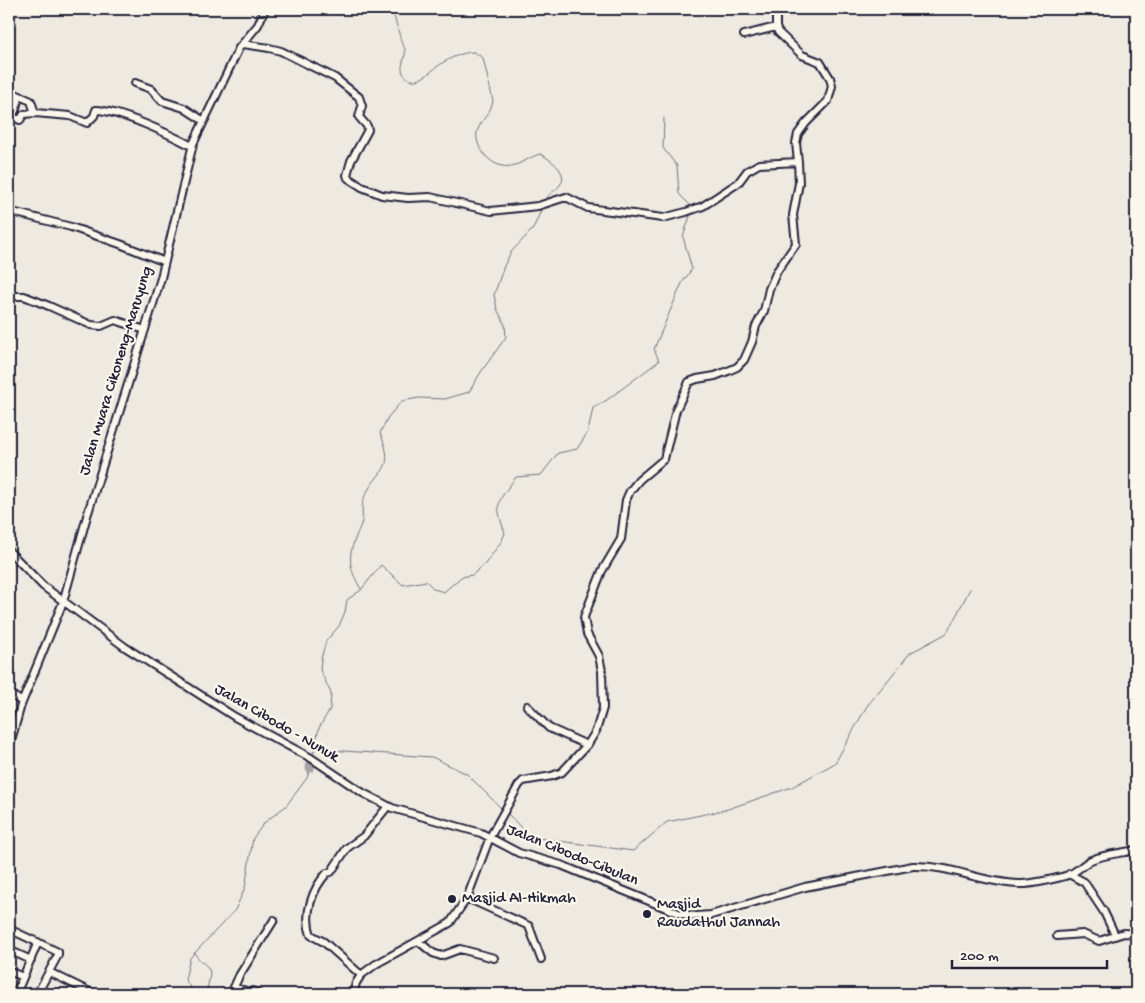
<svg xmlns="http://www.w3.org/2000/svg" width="1145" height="1003" font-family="'Gochi Hand',sans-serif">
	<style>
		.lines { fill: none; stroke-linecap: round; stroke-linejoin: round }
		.stream { stroke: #716f7c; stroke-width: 1 }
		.river { stroke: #a6a3a7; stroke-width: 9 }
		.minor-casing { stroke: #22223b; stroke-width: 10 }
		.minor { stroke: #fbf7ec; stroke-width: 6 }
		.poi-dot { fill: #22223b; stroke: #fbf7ec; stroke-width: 2 }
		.labels { text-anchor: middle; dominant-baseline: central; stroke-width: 4.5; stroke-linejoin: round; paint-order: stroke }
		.street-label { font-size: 16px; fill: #22223b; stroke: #fbf7ec }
		.poi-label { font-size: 16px; fill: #22223b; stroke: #fbf7ec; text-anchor: start }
	</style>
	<rect width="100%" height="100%" fill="#eeeae2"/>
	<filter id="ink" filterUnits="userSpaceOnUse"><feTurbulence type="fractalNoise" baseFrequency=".02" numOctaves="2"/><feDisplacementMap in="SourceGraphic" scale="10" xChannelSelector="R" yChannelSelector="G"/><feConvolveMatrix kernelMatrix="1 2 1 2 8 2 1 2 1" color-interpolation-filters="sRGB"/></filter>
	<g filter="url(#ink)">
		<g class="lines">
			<!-- stream -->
			<path class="stream" d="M392,9L402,44C413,56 391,68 410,80C423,82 431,70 441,64C450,58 463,52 474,52L483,58L493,101C491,113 480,121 477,132C474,149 494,170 511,166C521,164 530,157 540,154C549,158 570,173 560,185C556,191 549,192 546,200
				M664,118L663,148L677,166L679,194L692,207
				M361,589C350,570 347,560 355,539C357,533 361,526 362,521C363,513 361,505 364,498C378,467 397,472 380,433L388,417L402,401L419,398L445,399L469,392L481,372L506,337L505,325L497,309L494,295L504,266L511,252L533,229L542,208
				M315,749L432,757L467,774L502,809
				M313,755L319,728L330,709L331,693L320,670L321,659L326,641L339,626L345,612L347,600L361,590L381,565L403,585L426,581L434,589L444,592L461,577L472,575L485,564L501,542L505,533C494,502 497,503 516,477L541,475L558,453L577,449L588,432L593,408L607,400L659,361L654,349L682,283L692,269L683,237L691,213
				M507,813L530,837L633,851L667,822L725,810L792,787L835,763L867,706L910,653L947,633L970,589
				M195,953C198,962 209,964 210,973C210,979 207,988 206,994
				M194,994L185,979L190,958L235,910L245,888L253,838L265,822L286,806L307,778L310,768"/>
			<!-- river -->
			<path class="river" d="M310,768L311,763"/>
			<!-- minor casing -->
			<g class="minor-casing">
				<path id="minor" d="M776,9V27L778,32L802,55L820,62L830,78L832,86L828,101L806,123L798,134L796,143L798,162
					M744,35L776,27
					M243,44L269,48L281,51L335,78L359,97L362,106L359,117L367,126L368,130L351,161L347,175L348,178L362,187L382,195L408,198L430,197L491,211L538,206L566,197L588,208L663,218L686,212L703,206L738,183L747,171L759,164L798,162L799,183L793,215L796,244L777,271L769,289L764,311L756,326L752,342L744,360L737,367L728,371L715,376L697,379L689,382L676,410L664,459L639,480L630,491L626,500L621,539L602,571L584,617L587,634L599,656L602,671L603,708L596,731L588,744L562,772L552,776L523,781L519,785L490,837L467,898L450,923L376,964L361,975L356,983L353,994
					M135,83L151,89L162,101L184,108L204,121
					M9,91L31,101L35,113L70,116L87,123L94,116L96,110C121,111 169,134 192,146
					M15,111L19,97
					M9,116L20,120L24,114L35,113
					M9,211L71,227L120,244L165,262
					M15,296H24L49,306L91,325L101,326L115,320L145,330
					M9,551L43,586L125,647L235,717L311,758L363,793L392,808L481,833L519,853L561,865L681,914L696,916L711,915L805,887L913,866C950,865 983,883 1019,884C1029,885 1059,878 1068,875C1077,872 1083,864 1091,860C1105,854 1122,853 1136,850
					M9,693L22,702
					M527,706L549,728L587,745
					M9,748L21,705L63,602L87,516L161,278L193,144L239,48L258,25L265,9
					M1069,874L1084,882L1104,912L1115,935
					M467,898L529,926L541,959
					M9,929L58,952V955L37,994
					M1057,936L1083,934L1099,941L1124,933L1136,934
					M418,941L433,953L441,956L460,949L494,958
					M9,950L31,960
					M9,971L23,977
					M49,972L94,994
					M361,975L324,942L311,935C303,914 313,888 327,873L331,872L347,848L364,836L388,806
					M234,987L249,992L253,991L260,994
					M16,994L38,942
					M231,994L239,976L274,920"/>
			</g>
			<!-- minor -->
			<use href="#minor" class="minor"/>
		</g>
	</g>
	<!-- markers -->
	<g class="poi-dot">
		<circle cx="452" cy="899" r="5"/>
		<circle cx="647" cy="914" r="5"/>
	</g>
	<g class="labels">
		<!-- street labels -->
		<g class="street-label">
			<text transform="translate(117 371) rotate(-73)">Jalan Muara Cikoneng-Maruyung</text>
			<text transform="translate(276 724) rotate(30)">Jalan Cibodo - Nunuk</text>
			<text transform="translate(572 856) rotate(22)">Jalan Cibodo-Cibulan</text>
		</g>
		<!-- poi labels -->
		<g class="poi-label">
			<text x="462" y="899">Masjid Al-Hikmah</text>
			<text x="657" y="905">Masjid<tspan x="657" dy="18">Raudathul Jannah</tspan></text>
		</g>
	</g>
	<!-- margin -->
	<rect width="1145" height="1003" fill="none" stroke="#fbf7ec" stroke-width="30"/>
	<rect x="15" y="15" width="1115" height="973" fill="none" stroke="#22223b" stroke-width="2" filter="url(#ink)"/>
	<!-- scale -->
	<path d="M952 960v8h155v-8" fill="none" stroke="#22223b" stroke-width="2.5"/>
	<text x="960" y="960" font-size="15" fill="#22223b" stroke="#fbf7ec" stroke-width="4" paint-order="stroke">200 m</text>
</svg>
